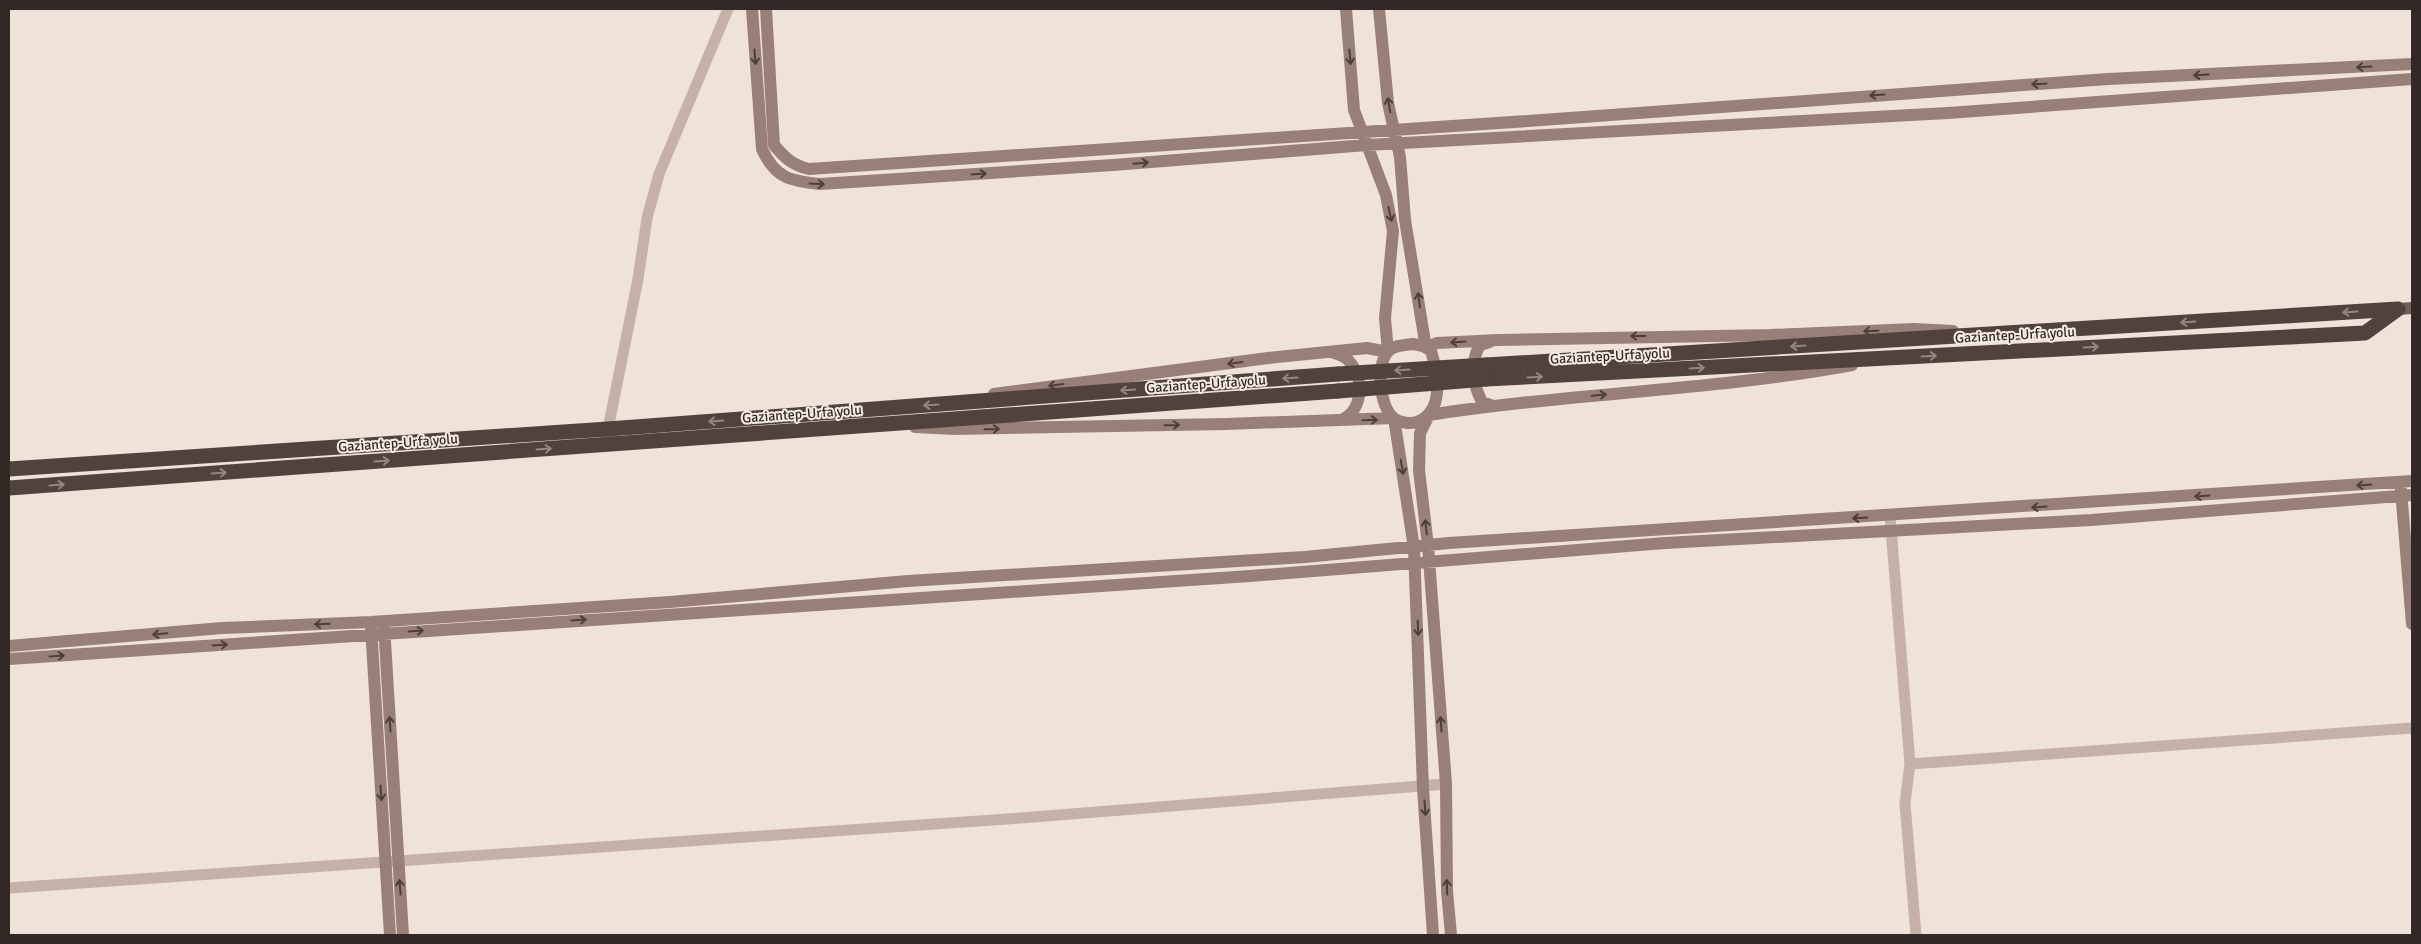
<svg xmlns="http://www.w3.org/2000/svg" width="2421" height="944" font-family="Signika,sans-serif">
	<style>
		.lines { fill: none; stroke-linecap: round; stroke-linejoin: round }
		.street { stroke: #c5b1a7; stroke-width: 11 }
		.secondary { stroke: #988078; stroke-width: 12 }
		.primary { stroke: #735f59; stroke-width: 12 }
		.highway { stroke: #52423e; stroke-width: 15 }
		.highway-bridge { stroke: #52423e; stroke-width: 15 }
		.oneway { stroke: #4c3f3a }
		.oneway2 { stroke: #948681 }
		.labels { text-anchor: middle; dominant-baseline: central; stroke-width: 4; stroke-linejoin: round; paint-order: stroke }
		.street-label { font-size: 14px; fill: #322926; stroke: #f7ece5 }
	</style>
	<rect width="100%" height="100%" fill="#eee2d9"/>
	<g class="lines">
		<!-- street -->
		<path class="street" d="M608,429L638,279L647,218L659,174L728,9
			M1890,516L1910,764L1905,803L1916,935
			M1910,764L2412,728
			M9,888L1021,818L1446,784"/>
		<!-- secondary -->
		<path class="secondary" d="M752,9L762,149C775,178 790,181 820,184L1113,165L1367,145L1948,113L2412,79
			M766,9L774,145C785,158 792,165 809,169L1528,121L2108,79L2412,64
			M1379,9L1388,103L1400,157L1405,220L1426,348L1437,343L1499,340L1771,335L1914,329L1953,331
			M1490,342L1480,345C1469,364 1473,384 1482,402L1493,406
			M1413,344L1423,346L1431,351C1438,373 1445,412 1417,422C1410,424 1401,423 1395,419C1379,409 1374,360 1391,349C1397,345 1406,345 1413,344Z
			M1331,352C1338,354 1345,356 1349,361C1365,379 1363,411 1341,420
			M994,394L1268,358L1367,348L1388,352L1385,318L1393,231L1386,195L1354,110L1346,9
			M915,427L954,429L1226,424L1394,418L1414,548L1423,788L1433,935
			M2401,490L2412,624
			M384,625L403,935
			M371,627L390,935
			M9,646L222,628L371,622L670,602L908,581L1305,557L1449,543L2412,481
			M9,659L1250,576L1665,543L2091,520L2412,495
			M1451,935L1447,891L1446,784L1428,546L1419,470L1420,433L1429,415C1569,393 1712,391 1852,365"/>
		<!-- primary -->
		<path class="primary" d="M2398,309L2412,308"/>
		<!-- highway -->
		<path class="highway" d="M1486,365L2398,309
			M1486,379L2365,333L2398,309
			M9,469L608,429L1338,374
			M9,488L1338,391"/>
		<!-- highway-bridge -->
		<path class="highway-bridge" d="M1338,374L1486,365
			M1338,391L1486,379"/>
	</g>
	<!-- one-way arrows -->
	<defs><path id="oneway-shaft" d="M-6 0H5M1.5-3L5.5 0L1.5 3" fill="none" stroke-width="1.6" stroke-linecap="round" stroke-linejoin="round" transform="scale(1.25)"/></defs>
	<g class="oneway">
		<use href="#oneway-shaft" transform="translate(755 57) rotate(86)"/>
		<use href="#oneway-shaft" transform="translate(1350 57) rotate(85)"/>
		<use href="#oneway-shaft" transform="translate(2364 67) rotate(177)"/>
		<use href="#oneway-shaft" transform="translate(2201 75) rotate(177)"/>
		<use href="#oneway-shaft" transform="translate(2039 84) rotate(176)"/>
		<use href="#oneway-shaft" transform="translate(1877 95) rotate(176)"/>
		<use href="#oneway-shaft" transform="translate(1389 105) rotate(-100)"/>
		<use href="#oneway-shaft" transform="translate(1141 163) rotate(-5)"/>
		<use href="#oneway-shaft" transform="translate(979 174) rotate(-4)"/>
		<use href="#oneway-shaft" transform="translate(817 184) rotate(3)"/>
		<use href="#oneway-shaft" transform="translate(1390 214) rotate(78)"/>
		<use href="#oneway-shaft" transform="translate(1419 300) rotate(-98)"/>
		<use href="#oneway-shaft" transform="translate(1871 331) rotate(178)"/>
		<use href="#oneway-shaft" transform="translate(1638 336) rotate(180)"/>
		<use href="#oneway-shaft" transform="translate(1458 342) rotate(176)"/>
		<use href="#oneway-shaft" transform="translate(1235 363) rotate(172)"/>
		<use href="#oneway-shaft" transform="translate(1056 385) rotate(173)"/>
		<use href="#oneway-shaft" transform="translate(1599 395) rotate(-5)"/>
		<use href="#oneway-shaft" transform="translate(1370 420) rotate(-2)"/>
		<use href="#oneway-shaft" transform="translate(1172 425) rotate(-1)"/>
		<use href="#oneway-shaft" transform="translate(992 429) rotate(-1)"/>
		<use href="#oneway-shaft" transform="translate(1402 467) rotate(80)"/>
		<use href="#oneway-shaft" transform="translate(2364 485) rotate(176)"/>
		<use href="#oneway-shaft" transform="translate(2202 496) rotate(176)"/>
		<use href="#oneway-shaft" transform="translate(2039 507) rotate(176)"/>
		<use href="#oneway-shaft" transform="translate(1860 518) rotate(177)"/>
		<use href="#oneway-shaft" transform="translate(1426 527) rotate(-97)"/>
		<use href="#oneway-shaft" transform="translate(579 620) rotate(-4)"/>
		<use href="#oneway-shaft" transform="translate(322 624) rotate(178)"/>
		<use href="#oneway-shaft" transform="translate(1418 628) rotate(88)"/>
		<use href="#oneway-shaft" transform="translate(416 631) rotate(-4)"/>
		<use href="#oneway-shaft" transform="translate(160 634) rotate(175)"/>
		<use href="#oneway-shaft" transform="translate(220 645) rotate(-4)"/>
		<use href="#oneway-shaft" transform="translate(57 656) rotate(-4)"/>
		<use href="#oneway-shaft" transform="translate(390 724) rotate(-94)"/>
		<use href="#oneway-shaft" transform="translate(1441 724) rotate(-94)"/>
		<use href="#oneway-shaft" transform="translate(381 793) rotate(86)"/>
		<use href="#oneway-shaft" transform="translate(1425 808) rotate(86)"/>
		<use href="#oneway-shaft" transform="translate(400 887) rotate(-94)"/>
		<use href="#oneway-shaft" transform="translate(1447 887) rotate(-92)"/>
	</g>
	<g class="oneway2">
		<use href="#oneway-shaft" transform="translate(2350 312) rotate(176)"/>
		<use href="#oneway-shaft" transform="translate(2188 322) rotate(176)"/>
		<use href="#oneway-shaft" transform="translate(1798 346) rotate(176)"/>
		<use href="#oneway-shaft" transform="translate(2091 347) rotate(-3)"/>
		<use href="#oneway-shaft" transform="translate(1929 356) rotate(-3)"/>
		<use href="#oneway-shaft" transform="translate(1697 368) rotate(-3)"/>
		<use href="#oneway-shaft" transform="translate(1402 370) rotate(176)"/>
		<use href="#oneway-shaft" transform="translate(1535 377) rotate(-3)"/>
		<use href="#oneway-shaft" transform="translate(1290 378) rotate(176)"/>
		<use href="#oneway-shaft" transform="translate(1128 390) rotate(176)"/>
		<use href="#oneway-shaft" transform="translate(931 405) rotate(176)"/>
		<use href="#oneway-shaft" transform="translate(716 421) rotate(176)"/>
		<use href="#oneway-shaft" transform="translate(544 449) rotate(-4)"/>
		<use href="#oneway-shaft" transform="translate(382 461) rotate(-4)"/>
		<use href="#oneway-shaft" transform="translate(219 473) rotate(-4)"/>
		<use href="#oneway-shaft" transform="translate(57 485) rotate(-4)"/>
	</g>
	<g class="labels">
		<!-- street labels -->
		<g class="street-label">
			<text transform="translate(2015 335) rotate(-3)">Gaziantep-Urfa yolu</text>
			<text transform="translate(1610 356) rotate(-3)">Gaziantep-Urfa yolu</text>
			<text transform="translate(1206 384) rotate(-4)">Gaziantep-Urfa yolu</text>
			<text transform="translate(802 414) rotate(-4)">Gaziantep-Urfa yolu</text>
			<text transform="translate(398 443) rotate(-4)">Gaziantep-Urfa yolu</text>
		</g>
	</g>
	<!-- border -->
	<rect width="2421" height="944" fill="none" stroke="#322926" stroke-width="20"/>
</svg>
